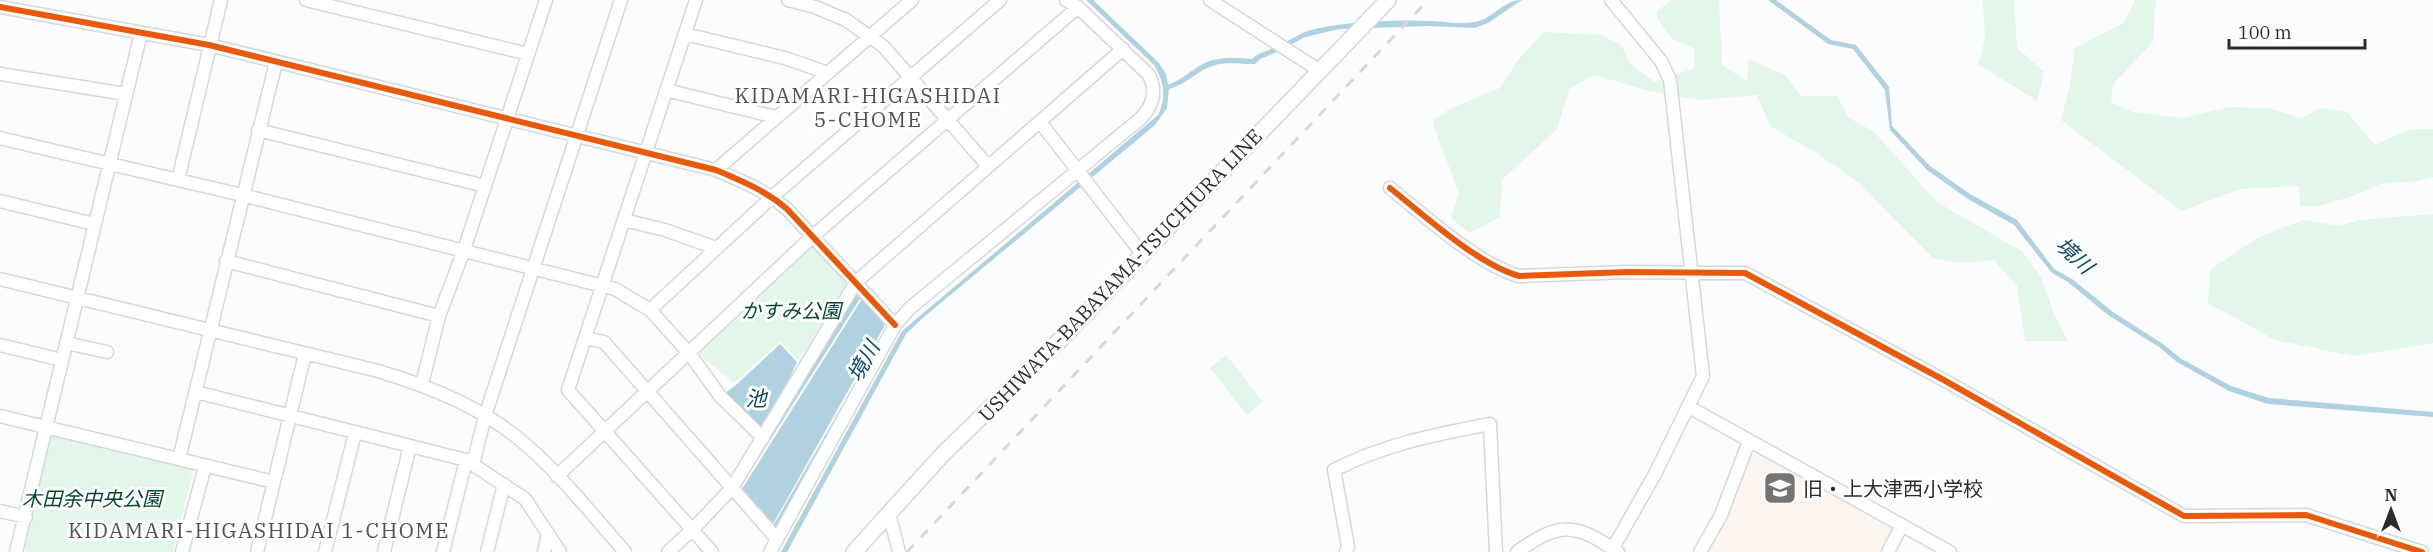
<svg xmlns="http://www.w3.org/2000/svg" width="2433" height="552" font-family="'IBM Plex Serif','Noto Sans JP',serif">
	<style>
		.education { fill: #fcf4ee }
		.green { fill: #e2f6ea }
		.water { fill: #afd1e0; fill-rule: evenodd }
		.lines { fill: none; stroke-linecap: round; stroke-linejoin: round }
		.minor-casing { stroke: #d6d7d8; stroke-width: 15 }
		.major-casing { stroke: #d6d7d8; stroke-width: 18 }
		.minor { stroke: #feffff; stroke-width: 12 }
		.major { stroke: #feffff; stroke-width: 15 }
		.rail { stroke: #d7d7d8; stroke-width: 3; stroke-dasharray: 10 10; stroke-linecap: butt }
		.cycleway-casing { stroke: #fff; stroke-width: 10 }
		.cycleway { stroke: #e8590c; stroke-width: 6 }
		.labels { text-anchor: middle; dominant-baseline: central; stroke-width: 6; stroke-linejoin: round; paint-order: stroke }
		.street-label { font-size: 20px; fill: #2b2b2c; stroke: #fff }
		.park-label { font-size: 20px; font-style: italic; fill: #004928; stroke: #fff }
		.poi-label { font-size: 20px; fill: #2b2b2c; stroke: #fff; text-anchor: start }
		.neighbourhood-label { font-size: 21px; letter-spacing: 1.5px; fill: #515154; stroke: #fff }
		.water-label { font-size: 21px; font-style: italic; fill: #0b4b62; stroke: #fff }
	</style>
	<rect width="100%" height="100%" fill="#fbfcfd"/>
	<!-- education -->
	<path class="education" d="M1761,452L1895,526L1885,552H1705L1745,457Z"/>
	<!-- green -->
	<path class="green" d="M1672,0H1719L1722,65L1747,81L1749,59L1785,75L1801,96H1837L1849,118L1873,131L1937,202L2023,252L2041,277L2054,314L2068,341H2025L2017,285L1993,260L1959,263L1933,258L1859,183L1817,153L1770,126L1757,95L1700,100L1650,91L1594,75L1569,89L1557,129L1502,180L1500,217L1469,233L1451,218L1459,193L1432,122L1449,109L1500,88L1518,60L1544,32L1602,35L1622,46L1630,64L1655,82L1695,68V49L1671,38L1657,18V11Z
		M1983,0H2014L2017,48L2044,72L2037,101L1978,64L1985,40Z
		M2135,0H2156L2153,42L2113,84L2111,102L2132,112L2183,118L2229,107L2267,108L2302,118L2320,108L2347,112L2375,145L2411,129H2433V177L2418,181L2380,184L2353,196L2319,206H2300L2299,186L2240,189L2182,211L2061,120L2070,85L2075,48L2124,23Z
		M2433,214V343L2353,356L2275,340L2208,303L2210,270L2259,237L2303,220L2340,226L2359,220Z
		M812,244L847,284L799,360L780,342L734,383L696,352Z
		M1226,355L1263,402L1247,415L1210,368Z
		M55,433L191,466L193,471L173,552H27L23,545L48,438Z"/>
	<!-- water -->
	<path class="water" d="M1086,0H1093L1159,63L1166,74L1168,85C1181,80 1189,72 1201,65C1216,56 1235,58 1252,59C1259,52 1268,51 1276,47C1286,43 1295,36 1305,32C1333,22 1397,19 1428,21C1443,21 1458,25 1474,22C1492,20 1503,0 1522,0L1488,23L1475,28L1427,26L1340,29L1305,37L1277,52L1260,59L1255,64C1237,64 1220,60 1203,70C1190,78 1184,84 1169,89L1167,108L1155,125L925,316L906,334L787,552H781L902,331L1158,115C1167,96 1164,82 1154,65Z
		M1768,0H1776L1831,40L1856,45L1889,87L1892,126L1930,166L1970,194L2017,220L2054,269L2072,279L2113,312L2163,344L2180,358L2231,386L2269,398L2433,412V417L2268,404L2229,391L2177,362L2159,347L2108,315L2068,282L2052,273L2014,225L1968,199L1927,170L1890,130L1885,90L1853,49L1828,44Z
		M856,285L892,325L777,536L735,488ZM861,297L888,326L773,526L739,489Z
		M862,299L885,325L773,524L742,489Z
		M780,344L797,362L763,436L722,395L736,385Z"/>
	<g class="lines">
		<!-- minor casing -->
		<g class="minor-casing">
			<path id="minor" d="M306,0L528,54
				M696,0L568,390L712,552
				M788,0L815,7L846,20L883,46L988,166
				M1210,0L1320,71
				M1611,0L1661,61L1670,80L1703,376L1655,474L1613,548
				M0,7L209,45L716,170C742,181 766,191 787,209L895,325
				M685,34L785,58L828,73
				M0,74L126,94
				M666,90L776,117
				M1040,122L1143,255
				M258,130L485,186
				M0,138L242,195L615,289L650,310L689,353L720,396L763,438
				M716,170L912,0
				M178,180L221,0
				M1390,188C1425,216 1477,264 1519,276L1628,272L1745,273L1942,379L2184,516L2306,515L2422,552
				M0,201L94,224
				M624,220L665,230L716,248
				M226,261L439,316
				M0,279L378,371C425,385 475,404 514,435C556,468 590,512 625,552
				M650,310L772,197L1000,0
				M585,338L604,342L777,539
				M66,343L107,352
				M0,345L62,360
				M422,384L439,316L464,250L546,0
				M196,392L466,460L525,499L560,552
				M1689,407L1950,552
				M0,416L274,482
				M179,459L276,62
				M473,464L485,416L621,0
				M557,476L813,236L1078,7
				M0,511L26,517
				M889,513L899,552
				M16,552L141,33
				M182,552L205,466
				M257,552L305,354
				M325,552L355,433
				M384,552L410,446
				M443,552L466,460
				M487,552L504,484
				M544,552L548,534
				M668,552L692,530L732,488L856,282L1123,49
				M770,552L895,325L910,308L1140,119C1153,106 1157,92 1149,75L1078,7L1066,0
				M1346,552L1348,546L1334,470C1385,444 1434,435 1490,424L1496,552
				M1517,552C1560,521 1575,523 1618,552
				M1700,552L1721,515L1749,441
				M1888,552L1902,525"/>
		</g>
		<!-- major casing -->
		<g class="major-casing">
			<path id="major" d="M854,552L942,455L1062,338L1388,0"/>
		</g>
		<!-- minor -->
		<use href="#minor" class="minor"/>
		<!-- major -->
		<use href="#major" class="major"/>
		<!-- rail -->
		<path class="rail" d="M907,552L1428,0"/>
		<!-- cycleway casing -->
		<g class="cycleway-casing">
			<path id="cycleway" d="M0,7L209,45L716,170C742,181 766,191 787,209L895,325
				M1390,188C1425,216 1477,264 1519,276L1628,272L1745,273L1942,379L2184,516L2306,515L2422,552"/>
		</g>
		<!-- cycleway -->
		<use href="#cycleway" class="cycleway"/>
	</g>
	<!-- icons -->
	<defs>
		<g id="school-square" transform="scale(1.725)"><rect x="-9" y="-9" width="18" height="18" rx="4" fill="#747475" stroke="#fff"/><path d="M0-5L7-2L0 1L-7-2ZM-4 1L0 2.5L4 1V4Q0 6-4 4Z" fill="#fff"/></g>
	</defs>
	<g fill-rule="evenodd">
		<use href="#school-square" x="1780" y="488"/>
	</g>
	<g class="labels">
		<!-- street labels -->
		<g class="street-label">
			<text transform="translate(1120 275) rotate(-46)">USHIWATA-BABAYAMA-TSUCHIURA LINE</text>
		</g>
		<!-- park labels -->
		<g class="park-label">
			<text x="791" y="310">かすみ公園</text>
			<text x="92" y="498">木田余中央公園</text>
		</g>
		<!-- poi labels -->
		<g class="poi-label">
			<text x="1803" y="488">旧・上大津西小学校</text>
		</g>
		<!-- neighbourhood labels -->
		<g class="neighbourhood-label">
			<text x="868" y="95">KIDAMARI-HIGASHIDAI<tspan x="868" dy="24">5-CHOME</tspan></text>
			<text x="259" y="530">KIDAMARI-HIGASHIDAI 1-CHOME</text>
		</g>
		<!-- water labels -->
		<g class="water-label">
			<text transform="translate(2075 255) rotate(43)">境川</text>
			<text transform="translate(863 361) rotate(-61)">境川</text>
			<text x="756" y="398">池</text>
		</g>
	</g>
	<!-- north arrow -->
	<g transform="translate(2391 510)" stroke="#ffffff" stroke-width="4.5" paint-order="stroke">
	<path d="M0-4.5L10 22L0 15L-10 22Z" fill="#2b2b2c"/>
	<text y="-9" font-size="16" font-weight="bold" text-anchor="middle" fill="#2b2b2c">N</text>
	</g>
	<!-- scale -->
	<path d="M2229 39v9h136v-9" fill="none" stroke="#2b2b2c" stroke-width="3"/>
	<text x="2238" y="39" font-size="18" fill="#2b2b2c" stroke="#ffffff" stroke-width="4.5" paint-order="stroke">100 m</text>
</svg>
